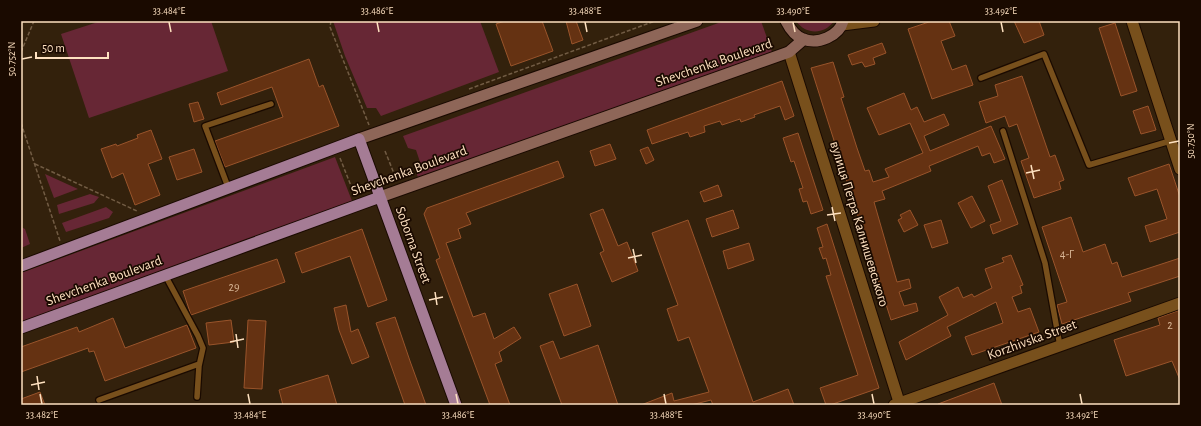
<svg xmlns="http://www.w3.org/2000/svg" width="1201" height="426" font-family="'Alegreya Sans',sans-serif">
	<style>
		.green { fill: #672735 }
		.building { fill: #653212; stroke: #99542b }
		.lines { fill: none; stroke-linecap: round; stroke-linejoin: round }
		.service-casing { stroke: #1a0a00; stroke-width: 8 }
		.minor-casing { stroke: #1a0a00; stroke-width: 13 }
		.tertiary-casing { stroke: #1a0a00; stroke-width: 13 }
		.secondary-casing { stroke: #1a0a00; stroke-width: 13 }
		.primary-casing { stroke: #1a0a00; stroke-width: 13 }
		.path { stroke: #725c44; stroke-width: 1.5; stroke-dasharray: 4 2; stroke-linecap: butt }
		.service { stroke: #78501c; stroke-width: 5.5 }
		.minor { stroke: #78501c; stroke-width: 11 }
		.tertiary { stroke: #78501c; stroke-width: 11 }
		.secondary { stroke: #8e6658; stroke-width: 11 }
		.primary { stroke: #a57c95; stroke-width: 11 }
		.ticks { fill: none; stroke: #fee1c0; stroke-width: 1.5 }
		.labels { text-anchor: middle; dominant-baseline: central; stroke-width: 3.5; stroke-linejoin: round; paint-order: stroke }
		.number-label { font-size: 12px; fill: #d8b594 }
		.street-label { font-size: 14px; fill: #fee1c0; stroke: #1a0a00 }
		.neatline { fill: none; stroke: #fee1c0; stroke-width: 1.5 }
		.ticks-label { font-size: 10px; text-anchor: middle; fill: #fee1c0 }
	</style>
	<rect width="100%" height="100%" fill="#33210c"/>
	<!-- green -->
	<path class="green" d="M101,21H211L228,71L89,118L61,34Z
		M333,21H480L499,72L381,116L376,108H367L345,56Z
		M724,21H761L772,52L418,178L416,171L420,162L416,150L408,148L403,136Z
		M796,21H834C824,35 806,35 796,21Z
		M335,157L352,201L21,324V273Z
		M45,174L78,189L54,198Z
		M90,194L99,197L94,203L59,214L57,205Z
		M106,207L113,212L109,218L66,232L62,223Z
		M21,227L25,229L30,244L21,248Z"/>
	<!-- building -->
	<path class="building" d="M505,21H542L553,51L511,66L496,24Z
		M566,21H576L583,40L572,44Z
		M932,21H949L955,36L941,41L952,70L966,65L973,85L932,99L908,29Z
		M1014,21H1039L1044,35L1024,43Z
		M1115,23L1137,91L1121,96L1099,28Z
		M882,43L886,53L873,58L875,64L865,67L862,62L852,65L848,55Z
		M309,59L319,87L323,85L339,126L225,167L215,141L283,117L272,87L221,105L217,93Z
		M833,62L844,97L841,98L857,148L865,171L869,170L873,182L889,177L885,169L923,153L910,123L879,135L867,108L904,93L911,110L917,107L924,122L944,114L949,125L924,136L930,151L991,126L1005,159L994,163L990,153L982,156L978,146L929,166L931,171L882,191L885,199L874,202L897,282L909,279L911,288L899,292L904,306L916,303L918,311L891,320L811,68Z
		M1022,76L1050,157L1055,155L1064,180L1059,182L1061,189L1034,198L1021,161L1029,158L1017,124L1009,127L1005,116L986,123L979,102L998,96L995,85Z
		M782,81L794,116L785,120L780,106L754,115L755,117L741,122L740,119L722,125L720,121L704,126L705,132L690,137L688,132L652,144L647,130Z
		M198,102L204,119L194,122L189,104Z
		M1148,106L1156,130L1141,134L1133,111Z
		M151,130L162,159L148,164L160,195L135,205L123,173L112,178L101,149L116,144L117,146L138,138L137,135Z
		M798,133L823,210L811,214L807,201L803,202L799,189L803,188L794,161L791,162L783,138Z
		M610,144L616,159L595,166L590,151Z
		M648,147L654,160L646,164L640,150Z
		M194,149L202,172L177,180L169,157Z
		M558,161L564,177L466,213L471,224L458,229L461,238L446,243L473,317L485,313L494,339L514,327L521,338L499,352L502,361L495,364L510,405H490L436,260L440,258L424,214L427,208Z
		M1169,164L1180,197V232L1150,242L1145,226L1167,219L1157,189L1135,196L1128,178Z
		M1002,180L1018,224L993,234L990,225L1001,221L988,186Z
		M718,185L722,196L704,202L700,192Z
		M972,196L985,221L971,228L958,203Z
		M603,209L618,246L627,242L638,271L612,282L600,253L604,251L590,214Z
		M733,210L739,228L712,237L706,219Z
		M910,210L918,225L904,232L898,220L902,218L900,215Z
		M1071,217L1083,252L1105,244L1112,264L1117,262L1122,277L1180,258V276L1128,293L1131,301L1062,324L1057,305L1067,302L1042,227Z
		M688,220L753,402L788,389L794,405H713L711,400L691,405H641L672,393L674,401L709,392L689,337L678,341L667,309L678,305L652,233Z
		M941,220L948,243L932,248L924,225Z
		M827,224L879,388L830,405H826L820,388L858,375L826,276L831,275L826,258L823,259L819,248L823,247L817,228Z
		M362,229L387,300L368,307L350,256L302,273L295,253Z
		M749,243L754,260L728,269L723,251Z
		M1011,255L1023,285L1020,286L1022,293L1012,297L1018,312L1030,308L1039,332L972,355L965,337L1003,323L996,302L947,327L951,336L906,360L899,342L948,315L939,297L958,287L963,298L972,294L974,297L992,288L985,269L1004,262L1002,258Z
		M277,259L285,282L191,315L183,291Z
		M577,284L591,326L564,336L549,294Z
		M346,305L351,332L358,329L369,357L352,364L339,330L334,308Z
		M1180,310V380L1172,361L1126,376L1114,340L1160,325L1158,318Z
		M395,317L410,361L426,405H405L376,323Z
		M113,318L125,348L187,325L196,348L105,381L94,351L89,352L88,348L21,372V347L77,327L79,332Z
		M231,320L234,342L209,345L206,323Z
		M248,320L266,321L262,389L244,388Z
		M553,341L560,359L598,345L618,405H562L540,346Z
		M328,375L337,405H283L279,390Z
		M994,383L1002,405H938V404Z
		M40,392L45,405H21V399Z"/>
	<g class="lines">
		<!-- service casing -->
		<g class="service-casing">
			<path id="service" d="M981,78L1044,54L1089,165L1170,141
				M1003,131L1045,263L1060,346
				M228,187L205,126L271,104
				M165,275L198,336L203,348L199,366L197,397
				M99,400L199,364"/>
		</g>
		<!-- minor casing -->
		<g class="minor-casing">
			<path id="minor" d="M1132,21L1180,169
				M842,25L874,21
				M789,52L900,405"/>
		</g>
		<!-- tertiary casing -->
		<g class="tertiary-casing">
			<path id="tertiary" d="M894,405L1180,303"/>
		</g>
		<!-- secondary casing -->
		<g class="secondary-casing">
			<path id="secondary" d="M786,21C790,29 795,36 803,39C818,45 839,36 843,21
				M359,139L697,21
				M380,197L789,52L804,39"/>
		</g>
		<!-- primary casing -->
		<g class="primary-casing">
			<path id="primary" d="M21,266L359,139L456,405
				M21,328L380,197"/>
		</g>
		<!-- path -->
		<path class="path" d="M21,21H22
			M331,21L330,27L369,125
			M21,52L34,21
			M469,89L655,21
			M21,123L60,241
			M385,151L395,176
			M340,158L355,196
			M35,164L137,211"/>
		<!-- service -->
		<use href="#service" class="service"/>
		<!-- minor -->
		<use href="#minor" class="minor"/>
		<!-- tertiary -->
		<use href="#tertiary" class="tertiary"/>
		<!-- secondary -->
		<use href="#secondary" class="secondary"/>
		<!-- primary -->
		<use href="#primary" class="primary"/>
	</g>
	<!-- ticks -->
	<path class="ticks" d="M169,22L171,32M377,22L379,32M585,22L587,32M793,22L795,32M1001,22L1003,32M22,59L32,57M1169,143L1179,141M1031,165L1034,179M1026,173L1040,170M832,207L835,221M827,215L841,213M633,249L636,263M628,258L642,255M435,292L437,305M429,300L443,297M236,334L238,348M230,342L244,339M37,376L39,390M31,385L45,382M40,394L42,404M248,394L250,404M456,394L458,404M664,394L666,404M872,394L874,404M1080,394L1082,404"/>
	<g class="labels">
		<!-- number labels -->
		<g class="number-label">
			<text x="1067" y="254">4-Г</text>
			<text x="234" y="287">29</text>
			<text x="1170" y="325">2</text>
		</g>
		<!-- street labels -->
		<g class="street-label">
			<text transform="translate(714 63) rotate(-19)">Shevchenka Boulevard</text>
			<text transform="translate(409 171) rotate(-20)">Shevchenka Boulevard</text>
			<text transform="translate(859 224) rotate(73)">вулиця Петра Калнишевського</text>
			<text transform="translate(413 245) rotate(70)">Soborna Street</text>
			<text transform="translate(104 281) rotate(-20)">Shevchenka Boulevard</text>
			<text transform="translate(1032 340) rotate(-20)">Korzhivska Street</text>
		</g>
	</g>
	<!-- border -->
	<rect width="1201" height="426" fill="none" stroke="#1a0a00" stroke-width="44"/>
	<!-- scale -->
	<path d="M36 52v6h72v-6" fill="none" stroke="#fee1c0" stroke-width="2"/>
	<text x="42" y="52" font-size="12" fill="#fee1c0" stroke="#1a0a00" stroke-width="3" paint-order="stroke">50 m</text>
	<rect x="22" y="22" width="1157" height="382" class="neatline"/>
	<g class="ticks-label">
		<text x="169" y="14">33.484°E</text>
		<text x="377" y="14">33.486°E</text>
		<text x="585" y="14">33.488°E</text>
		<text x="793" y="14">33.490°E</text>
		<text x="1001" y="14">33.492°E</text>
		<text transform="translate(11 59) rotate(-90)" y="4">50.752°N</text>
		<text transform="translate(1190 141) rotate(-90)" y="4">50.750°N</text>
		<text x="42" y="418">33.482°E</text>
		<text x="250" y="418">33.484°E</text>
		<text x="458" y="418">33.486°E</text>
		<text x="666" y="418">33.488°E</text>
		<text x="874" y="418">33.490°E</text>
		<text x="1082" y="418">33.492°E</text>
	</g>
</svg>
